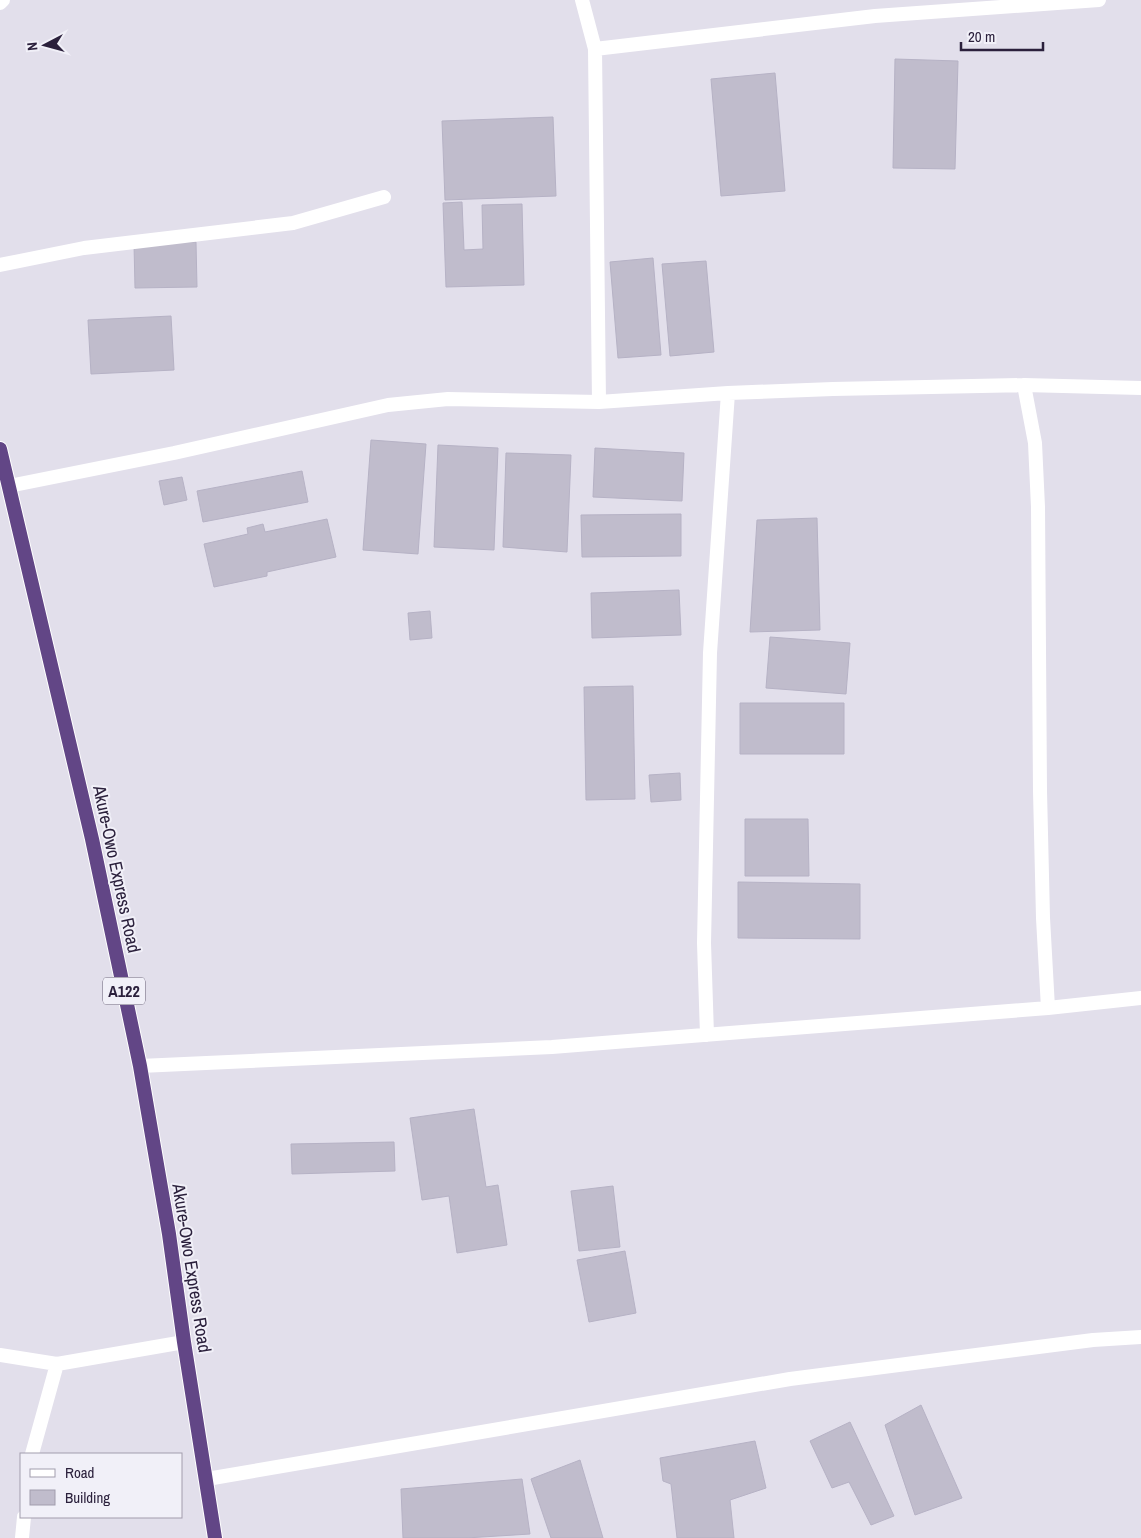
<svg xmlns="http://www.w3.org/2000/svg" width="1141" height="1538" font-family="'Archivo Narrow',sans-serif">
	<style>
		.building { fill: #c0bccc; stroke: #b6b2c5 }
		.lines { fill: none; stroke-linecap: round; stroke-linejoin: round }
		.trunk-casing { stroke: #fff; stroke-width: 16 }
		.minor { stroke: #fff; stroke-width: 14 }
		.trunk { stroke: #624686; stroke-width: 14 }
		.labels { text-anchor: middle; dominant-baseline: central; stroke-width: 4; stroke-linejoin: round; paint-order: stroke }
		.shield { fill: #f1f0f8; stroke: #665e74; stroke-width: 1 }
		.shield-label { font-size: 16px; font-weight: bold; fill: #2b203c }
		.street-label { font-size: 18px; fill: #2b203c; stroke: #f1f0f8 }
	</style>
	<rect width="100%" height="100%" fill="#e2dfeb"/>
	<!-- building -->
	<path class="building" d="M895,59L958,61L955,169L893,168Z
		M775,73L785,191L721,196L711,79Z
		M553,117L556,196L445,200L442,121Z
		M462,202L464,250L483,249L482,205L522,204L524,285L446,287L443,203Z
		M196,242L197,287L135,288L134,244Z
		M653,258L661,355L618,358L610,262Z
		M706,261L714,352L670,356L662,264Z
		M171,316L174,370L91,374L88,320Z
		M371,440L426,444L418,554L363,550Z
		M438,445L498,448L494,550L434,547Z
		M595,448L684,453L682,501L593,497Z
		M506,453L571,455L567,552L503,547Z
		M302,471L308,502L203,522L197,491Z
		M182,477L187,500L164,505L159,481Z
		M681,514V556L582,557L581,515Z
		M817,518L820,630L750,632L757,520Z
		M327,519L336,557L267,572V576L214,587L204,544L248,534L247,528L263,524L265,532Z
		M679,590L681,635L592,638L591,593Z
		M430,611L432,638L410,640L408,613Z
		M770,637L850,643L846,694L766,688Z
		M633,686L635,799L586,800L584,687Z
		M740,703H844V754H740Z
		M680,773L681,800L651,802L649,775Z
		M745,819H808L809,876H745Z
		M738,882L860,884V939L738,938Z
		M474,1109L486,1187L498,1185L507,1245L457,1253L449,1196L422,1200L410,1118Z
		M394,1142L395,1171L292,1174L291,1144Z
		M613,1186L620,1247L579,1251L571,1191Z
		M625,1251L636,1313L589,1322L577,1260Z
		M921,1405L962,1498L915,1515L885,1425Z
		M850,1422L894,1516L871,1525L849,1482L832,1488L810,1441Z
		M755,1441L766,1488L730,1500L734,1538H677L671,1484L663,1481L660,1458Z
		M580,1460L603,1538H551L531,1479Z
		M522,1479L530,1534L466,1538H403L401,1489Z"/>
	<g class="lines">
		<!-- trunk casing -->
		<g class="trunk-casing">
			<path id="trunk" d="M0,449L92,839L140,1066L169,1234L184,1342L215,1538"/>
		</g>
		<!-- minor -->
		<path class="minor" d="M582,0L595,49L599,402
			M0,3L3,0
			M595,49L875,16L1099,0
			M0,265L84,248L293,223L384,197
			M1024,385L1035,443L1038,507L1040,791L1043,918L1048,1008
			M9,486L174,453L388,405L448,399L599,402L728,393L833,389L1024,385L1141,388
			M707,1035L704,943L710,653L728,393
			M140,1066L552,1047L1048,1008L1141,998
			M0,1355L57,1364L184,1342
			M32,1454L57,1364
			M207,1479L790,1379L1093,1340L1141,1337
			M22,1538L24,1517"/>
		<!-- trunk -->
		<use href="#trunk" class="trunk"/>
	</g>
	<g class="labels">
		<!-- shield labels -->
		<rect class="shield" x="103" y="977.5" width="42" height="27" rx="4"/>
		<g class="shield-label">
			<text x="124" y="991">A122</text>
		</g>
		<!-- street labels -->
		<g class="street-label">
			<text transform="translate(117 869) rotate(78)">Akure-Owo Express Road</text>
			<text transform="translate(192 1268) rotate(81)">Akure-Owo Express Road</text>
		</g>
	</g>
	<!-- legend -->
	<rect x="20" y="1453" width="162" height="65" fill="#f1f0f8" stroke="#a29dad"/>
	<rect x="30" y="1469" width="25" height="8" fill="#ffffff" stroke="#a29dad"/>
	<text x="65" y="1478" font-size="15" fill="#2b203c">Road</text>
	<rect x="30" y="1490" width="25" height="15" fill="#c0bccc" stroke="#a29dad"/>
	<text x="65" y="1503" font-size="15" fill="#2b203c">Building</text>
	<!-- north arrow -->
	<g transform="translate(45 45) rotate(264)" stroke="#f1f0f8" stroke-width="4" paint-order="stroke">
	<path d="M0-4L9 19L0 12L-9 19Z" fill="#2b203c"/>
	<text y="-8" font-size="14" font-weight="bold" text-anchor="middle" fill="#2b203c">N</text>
	</g>
	<!-- scale -->
	<path d="M961 42v8h82v-8" fill="none" stroke="#2b203c" stroke-width="2.5"/>
	<text x="968" y="42" font-size="15" fill="#2b203c" stroke="#f1f0f8" stroke-width="4" paint-order="stroke">20 m</text>
</svg>
